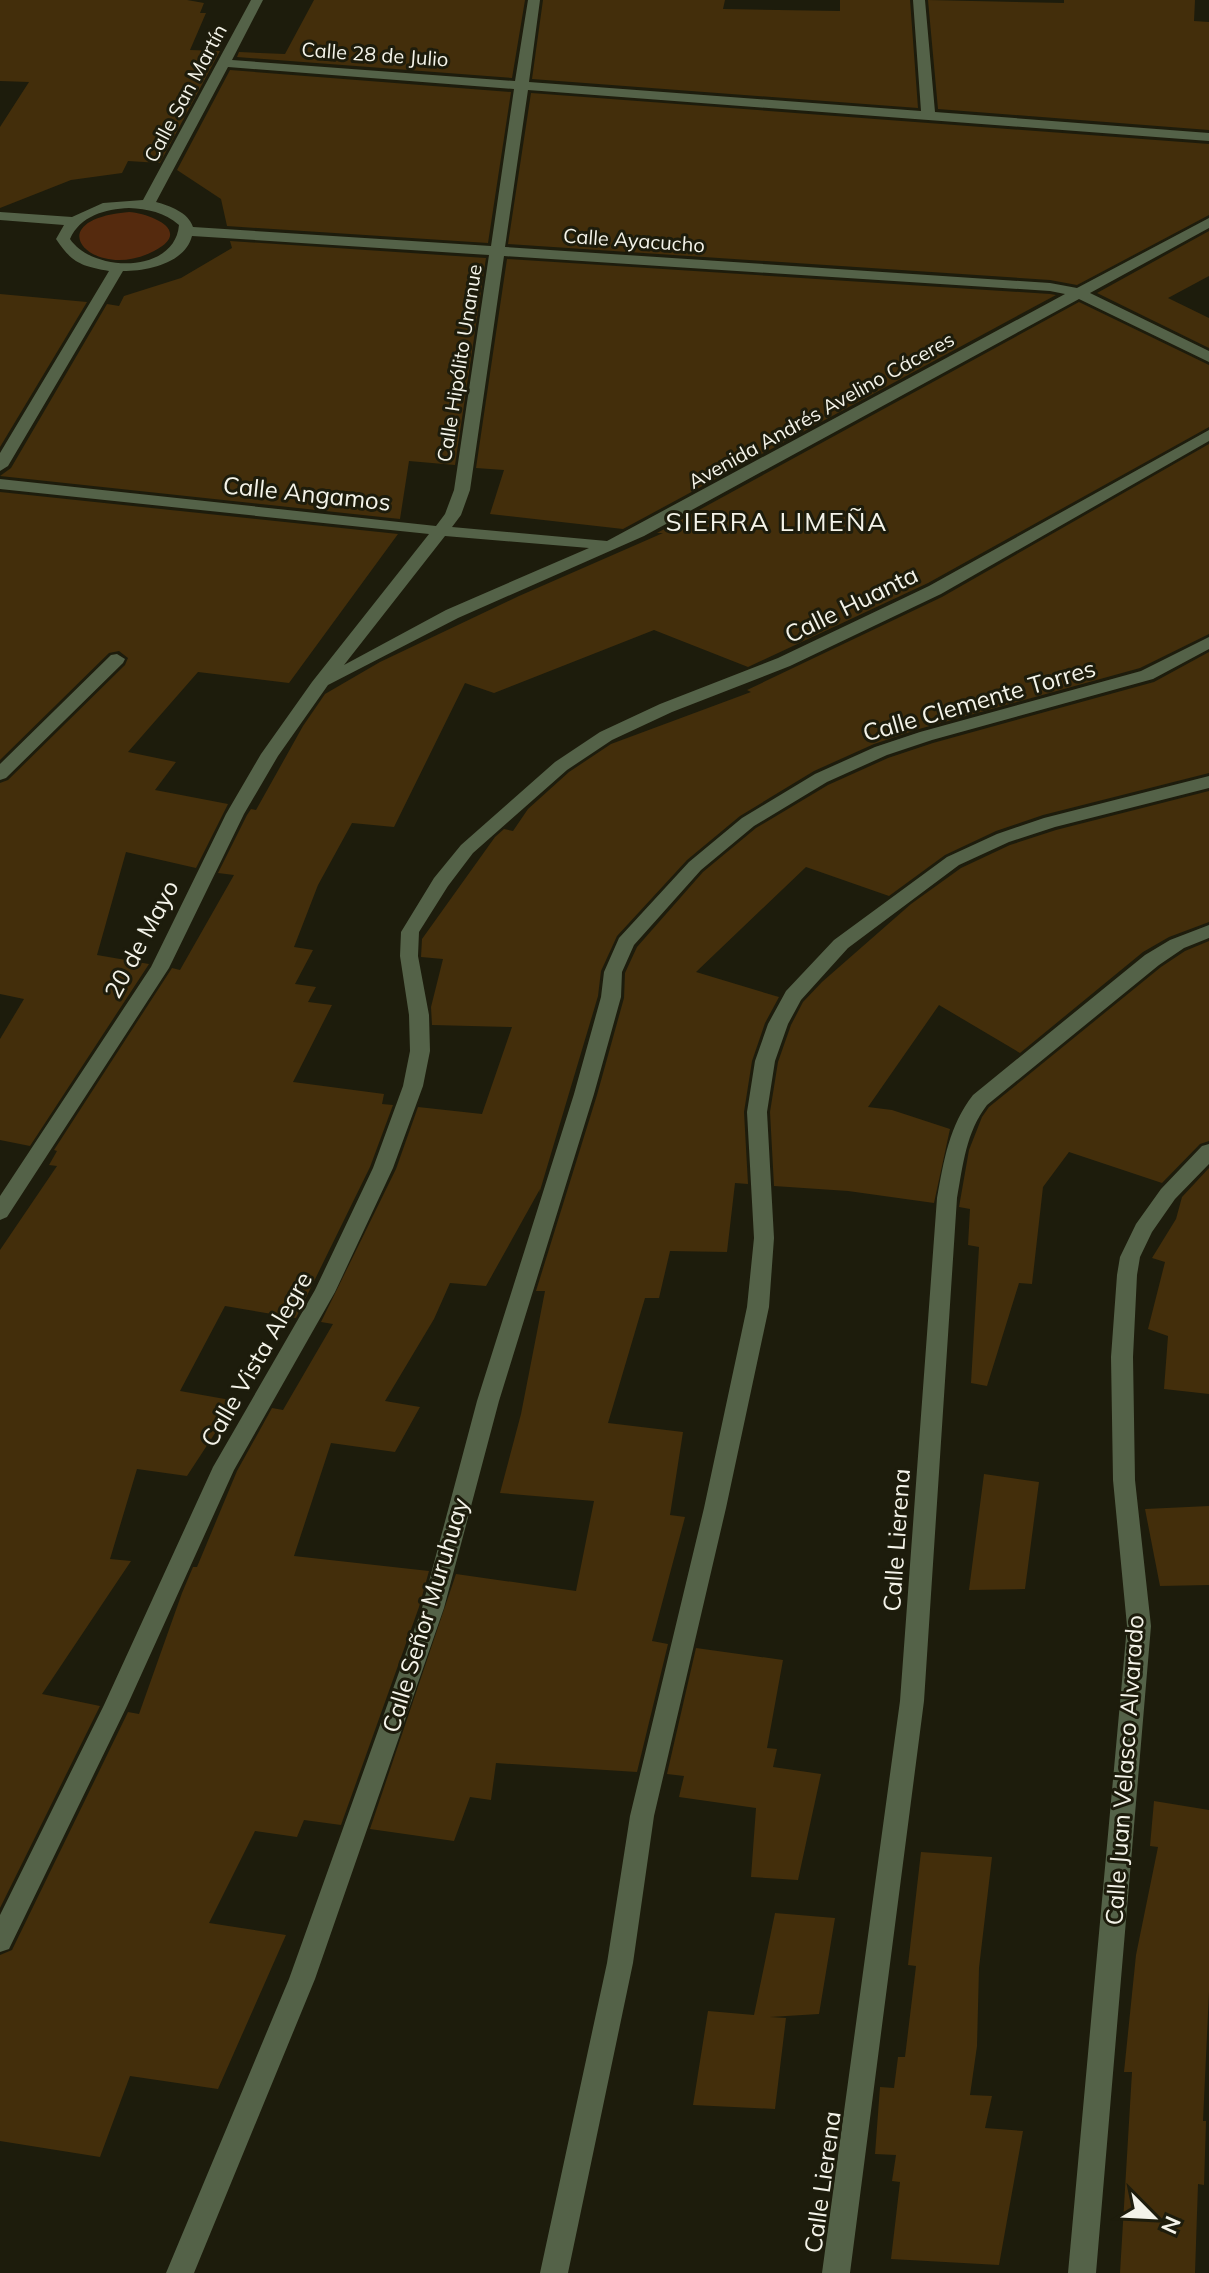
<svg xmlns="http://www.w3.org/2000/svg" width="1209" height="2273" font-family="Mulish,sans-serif">
	<style>
		.green { fill: #552a0e }
		.building { fill: #432e0b }
		.lines { fill: none; stroke-linecap: round; stroke-linejoin: round }
		.minor { fill: #546248; fill-rule: evenodd }
		.labels { text-anchor: middle; dominant-baseline: central; stroke-width: 6; stroke-linejoin: round; paint-order: stroke }
		.far-street-label { font-size: 20px; fill: #f4f3e9; stroke: #1d1c0c }
		.street-label { font-size: 24px; fill: #f4f3e9; stroke: #1d1c0c }
		.neighbourhood-label { font-size: 26px; letter-spacing: 2px; fill: #f4f3e9; stroke: #1d1c0c }
	</style>
	<rect width="100%" height="100%" fill="#1d1c0c"/>
	<!-- green -->
	<path class="green" d="M129,212C152,214 193,231 154,251C94,283 34,220 129,212Z"/>
	<!-- building -->
	<path class="building" d="M0,0H187L204,3L200,13H206L190,50L220,51L160,163L128,161L122,173L71,180L0,208V127L29,82L0,81Z
		M314,0H525L512,78L237,57L239,52L285,54Z
		M543,0H725L723,9L840,11V0H910L918,108L532,79Z
		M928,0L1064,3V0H1195L1194,21L1209,22V130L938,109Z
		M230,70L511,92L488,243L227,226L221,199L177,170Z
		M531,93L1209,144V215L1077,285L1050,280L508,244Z
		M1209,231V276L1168,298L1209,318V348L1097,293Z
		M230,241L486,258L455,465L409,461L400,519L0,476L11,468L107,304L119,306L124,296L181,278L232,248Z
		M507,259L1050,294L1056,295L623,529L490,514L504,470L476,468Z
		M0,294L87,302L0,447Z
		M1079,302L1209,365V427L928,583L748,667L654,630L494,693L465,683L394,827L352,823L318,885L294,947L313,950L295,984L316,987L308,1002L332,1005L293,1082L384,1094L382,1104L393,1105L370,1167L296,1318L225,1306L180,1391L236,1401L187,1476L137,1469L110,1559L131,1561L42,1694L100,1706L0,1908V1250L57,1166L49,1165L57,1151L54,1150L172,968L180,970L234,875L218,873L247,815L251,809L256,810L303,726L325,694L380,662L519,596L663,533H657Z
		M1209,444V634L1140,668L919,729L874,744L814,771L740,816L687,860L617,936L601,971L598,996L539,1194L540,1189L486,1286L450,1283L434,1319L385,1401L420,1407L395,1452L331,1443L294,1556L429,1571L419,1607L341,1825L304,1820L297,1837L255,1831L209,1923L286,1935L218,2089L130,2076L100,2157L0,2141V1955L12,1950L128,1712L139,1714L182,1593L193,1567H197L237,1471L272,1408L283,1410L333,1324L321,1322L396,1169L418,1107L482,1114L512,1027L432,1025L431,1007L443,959L421,957L422,939L495,837L504,829L513,831L528,809L569,772L611,744L751,692L747,690L942,597Z
		M0,492L398,534L289,683L198,672L128,752L176,762L155,790L228,804L196,868L126,852L97,955L149,964L30,1146L0,1140V1039L24,999L0,994V783L8,780L125,665L128,658L119,651L109,653L0,760Z
		M1209,652V773L1043,815L996,831L945,855L889,896L806,867L696,972L779,997L765,1023L752,1061L744,1112L748,1184L735,1183L727,1252L670,1251L659,1298H645L608,1423L683,1432L670,1515L685,1517L652,1641L668,1644L637,1772L496,1763L491,1800L470,1797L454,1841L370,1829L456,1574L576,1591L594,1501L500,1493L521,1414L545,1291H536L597,1095L624,998L625,973L637,947L703,872L756,828L828,785L888,758L933,743L1154,682Z
		M1209,791V922L1169,937L1143,952L1020,1053L939,1005L868,1107L892,1110L950,1129L934,1203L848,1191L774,1186L770,1112L778,1062L791,1025L803,1002L822,982L911,904L961,868L1010,845L1056,830Z
		M1209,941V1141L1200,1144L1162,1183L1069,1152L1043,1187L1032,1284L1019,1283L987,1386L971,1383L979,1247L968,1245L970,1209L959,1207L969,1150L982,1117L989,1107L1161,967L1185,951Z
		M1209,1168V1394L1164,1389L1168,1336L1148,1329L1165,1262L1152,1258L1176,1219L1182,1197Z
		M984,1474L1039,1482L1025,1589L969,1590Z
		M1209,1506V1585L1160,1586L1145,1509Z
		M696,1648L783,1660L767,1748L777,1749L773,1767L821,1774L798,1880L751,1877L756,1808L679,1797L684,1776L667,1774Z
		M1154,1801L1209,1810V1992L1203,2121H1206L1204,2185L1198,2184L1195,2273H1120L1132,2072H1124L1136,1955L1158,1847L1150,1846Z
		M921,1852L992,1857L979,1968L977,2046L970,2095L992,2096L985,2128L1023,2131L999,2265L891,2259L900,2182L892,2181L896,2155L875,2154L880,2087L894,2088L898,2057H905L916,1966L908,1965Z
		M775,1913L835,1918L819,2014L770,2017L786,2018L775,2109L693,2105L708,2011L754,2015Z"/>
	<g class="lines">
		<!-- minor -->
		<path class="minor" d="M251,0H263L232,60L515,81L528,0H540L529,82L921,111L913,0H925L935,112L1209,133V141L528,90L505,247L1050,283L1077,288L1209,218V228L1090,293L1209,351V362L1079,299L644,536L458,618L328,685L278,756L244,814L169,968L7,1217L0,1220V1196L151,967L226,814L261,754L312,682L429,534L0,489V479L436,526L445,514L454,490L489,255L192,236C185,263 148,271 123,271L8,466L0,471V453L109,271C81,266 72,263 56,239L64,225L0,220V212L72,217L103,203L143,200ZM228,67L514,89L491,246L193,227C188,212 170,206 156,202ZM129,208C148,209 164,212 179,225C175,274 93,273 70,239C80,216 105,209 129,208ZM504,256L1050,291L1065,294L607,541L452,527L461,515L470,490ZM445,536L589,548L446,610L344,665Z
			M1209,430V441L941,594L790,666L672,712L612,740L567,770L473,853L448,886L419,932L418,956L429,1015L430,1051L423,1086L393,1168L335,1292L234,1470L127,1706L9,1949L0,1952V1915L104,1705L213,1467L315,1290L373,1168L403,1086L410,1051L409,1015L400,956L401,932L434,878L461,845L555,762L600,732L660,704L778,658L929,586Z
			M1209,637V649L1153,679L932,740L887,755L827,782L754,826L701,870L634,945L622,972L621,997L594,1094L499,1401L444,1608L315,1979L194,2273H166L289,1979L422,1608L477,1401L574,1094L601,997L604,972L619,938L689,862L742,818L815,774L875,747L920,732L1141,671Z
			M117,654L125,659L123,663L6,778L0,780V764L111,655Z
			M1209,776V788L1055,827L1009,842L959,865L848,948L801,1000L788,1024L775,1061L767,1112L774,1238L769,1307L726,1508L654,1816L633,1963L568,2273H540L607,1963L630,1816L704,1508L747,1307L754,1238L747,1112L755,1061L768,1024L786,991L834,940L947,857L997,834L1044,818Z
			M1209,925V938L1184,948L1159,965L987,1105C966,1132 963,1165 957,1198L924,1701L850,2273H822L900,1701L937,1198C944,1160 949,1126 973,1095L1145,955L1170,940Z
			M1209,1144V1164L1175,1199L1152,1232L1140,1257L1137,1275L1133,1357L1135,1480L1151,1626L1096,2273H1068L1127,1626L1113,1480L1111,1357L1117,1275L1120,1257L1136,1224L1161,1189L1202,1146Z"/>
	</g>
	<g class="labels">
		<!-- far-street labels -->
		<g class="far-street-label">
			<text transform="translate(375 54) rotate(4)">Calle 28 de Julio</text>
			<text transform="translate(185 93) rotate(-62)">Calle San Martín</text>
			<text transform="translate(634 240) rotate(4)">Calle Ayacucho</text>
			<text transform="translate(459 363) rotate(-81)">Calle Hipólito Unanue</text>
			<text transform="translate(821 410) rotate(-29)">Avenida Andrés Avelino Cáceres</text>
		</g>
		<!-- street labels -->
		<g class="street-label">
			<text transform="translate(307 493) rotate(6)">Calle Angamos</text>
			<text transform="translate(851 604) rotate(-26)">Calle Huanta</text>
			<text transform="translate(979 700) rotate(-16)">Calle Clemente Torres</text>
			<text transform="translate(141 939) rotate(-62)">20 de Mayo</text>
			<text transform="translate(256 1359) rotate(-60)">Calle Vista Alegre</text>
			<text transform="translate(896 1540) rotate(-86)">Calle Lierena</text>
			<text transform="translate(425 1615) rotate(-73)">Calle Señor Muruhuay</text>
			<text transform="translate(1124 1770) rotate(-86)">Calle Juan Velasco Alvarado</text>
			<text transform="translate(822 2182) rotate(-82)">Calle Lierena</text>
		</g>
		<!-- neighbourhood labels -->
		<g class="neighbourhood-label">
			<text x="777" y="521">SIERRA LIMEÑA</text>
		</g>
	</g>
	<!-- north arrow -->
	<g transform="translate(1153 2217) rotate(114)" stroke="#1d1c0c" stroke-width="6" paint-order="stroke">
	<path d="M0-6L14 30L0 20L-14 30Z" fill="#f4f3e9"/>
	<text y="-12" font-size="22" font-weight="bold" text-anchor="middle" fill="#f4f3e9">N</text>
	</g>
</svg>
